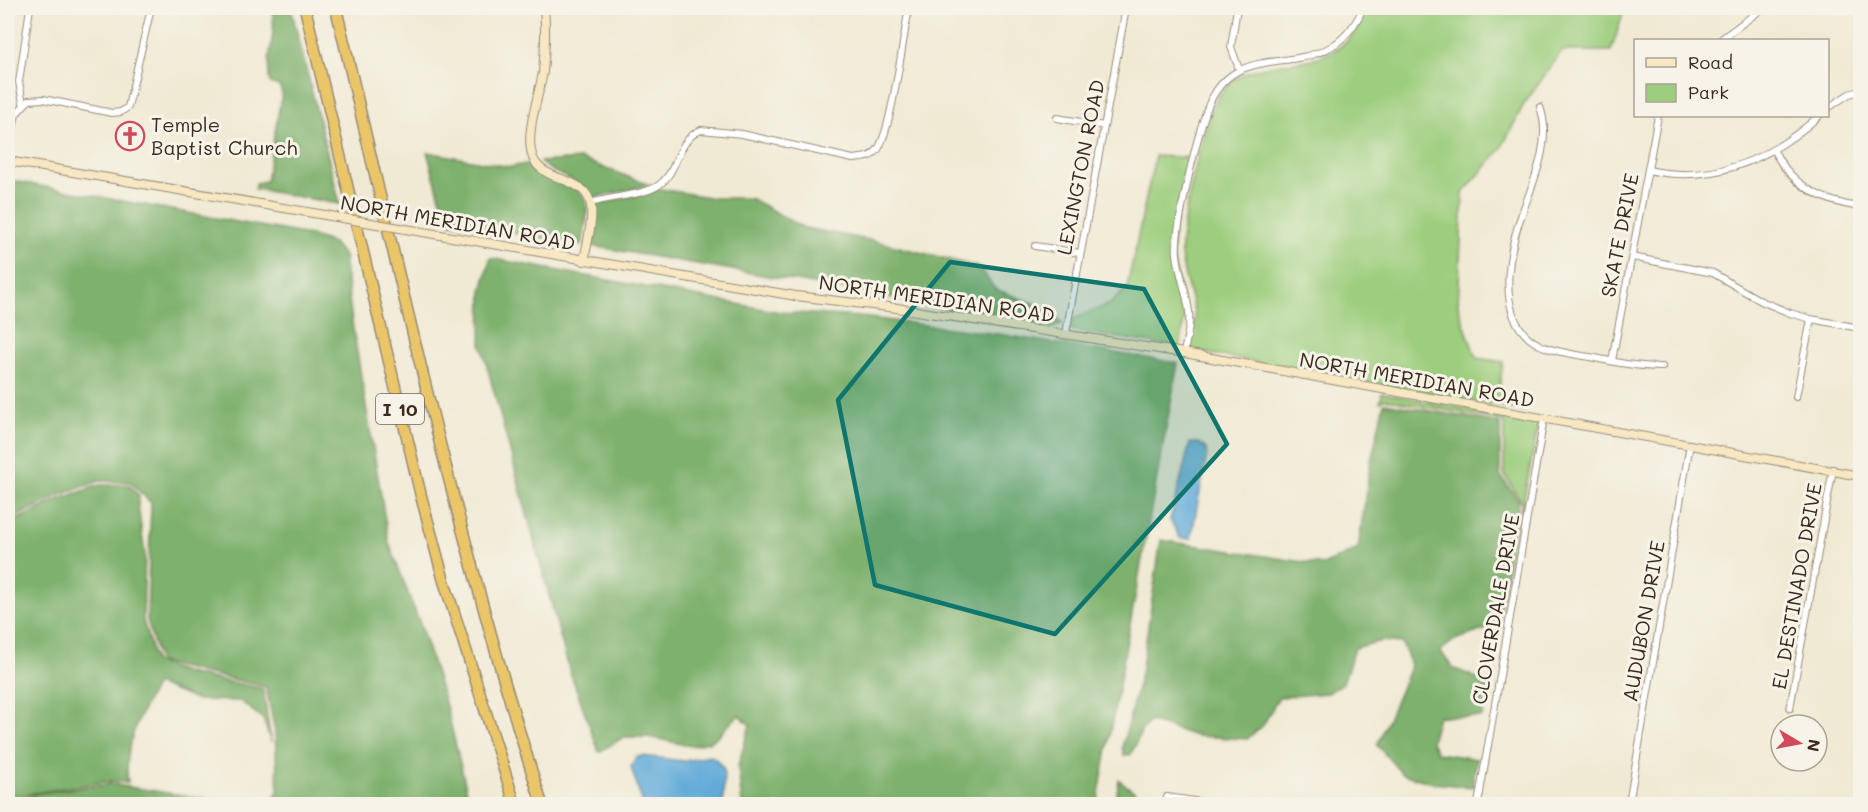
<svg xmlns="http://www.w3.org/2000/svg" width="1868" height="812" font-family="Mali,sans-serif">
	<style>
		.green { fill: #9dce7e; stroke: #6c7c4e; stroke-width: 1.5 }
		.forest { fill: #7eb16d; stroke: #5c6e46; stroke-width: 1.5 }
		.water { fill: #62abd9; stroke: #4e6a7c; stroke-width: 1.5 }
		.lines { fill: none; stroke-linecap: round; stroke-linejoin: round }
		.street-casing { stroke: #968a79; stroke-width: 8 }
		.secondary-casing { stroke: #968a79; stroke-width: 10 }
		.highway-casing { stroke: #968a79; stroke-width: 13 }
		.street { stroke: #fff; stroke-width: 6 }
		.secondary { stroke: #f7e8c3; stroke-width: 8 }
		.highway { stroke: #ebc669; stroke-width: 10 }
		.secondary-bridge-casing { stroke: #968a79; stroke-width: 10; stroke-linecap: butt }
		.secondary-bridge { stroke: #f7e8c3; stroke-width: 8 }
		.marked { fill: #0f766e; fill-opacity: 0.2; stroke: #0f766e; stroke-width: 4.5; stroke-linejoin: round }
		.labels { text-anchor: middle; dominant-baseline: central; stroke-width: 6; stroke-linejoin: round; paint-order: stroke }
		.shield { fill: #f7f3e8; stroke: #73665b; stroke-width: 1.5 }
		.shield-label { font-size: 18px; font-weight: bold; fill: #3b2a1e }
		.poi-label { font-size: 20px; fill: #3b2a1e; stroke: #f7f3e8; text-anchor: start }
		.street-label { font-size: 20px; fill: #3b2a1e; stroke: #f7f3e8 }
	</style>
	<rect width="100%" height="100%" fill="#f7f3e8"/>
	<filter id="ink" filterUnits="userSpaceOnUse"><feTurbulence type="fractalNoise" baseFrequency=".0167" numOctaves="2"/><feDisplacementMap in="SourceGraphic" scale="12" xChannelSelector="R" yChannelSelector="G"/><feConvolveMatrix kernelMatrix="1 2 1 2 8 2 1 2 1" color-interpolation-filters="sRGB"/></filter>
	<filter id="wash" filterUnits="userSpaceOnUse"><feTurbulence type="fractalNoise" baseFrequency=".008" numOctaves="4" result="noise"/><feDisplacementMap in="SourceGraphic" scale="24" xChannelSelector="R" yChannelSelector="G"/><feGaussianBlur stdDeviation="1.35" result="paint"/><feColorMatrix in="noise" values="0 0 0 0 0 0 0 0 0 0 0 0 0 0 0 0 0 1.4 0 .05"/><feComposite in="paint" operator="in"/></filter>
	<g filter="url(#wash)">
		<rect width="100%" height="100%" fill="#f0ead4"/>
		<!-- green -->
		<path class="green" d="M1368,8H1625L1611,51H1562L1524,104L1501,149L1463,193L1458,306L1476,358L1503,362L1499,390L1525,411L1189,350C1191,338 1197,320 1194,310C1190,292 1182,272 1181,253C1179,230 1204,122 1215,102C1252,35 1334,95 1368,8Z
			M1155,156L1190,158L1174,230L1172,253L1185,313L1180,348L1071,330L1073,319L1110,304L1127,288Z
			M1382,393L1539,422L1515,544L1522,502L1504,474V423L1501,420L1384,399L1380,402Z"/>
		<!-- forest -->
		<path class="forest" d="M271,8H291L340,204L255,189L256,183L266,181L282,93L279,86L270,83C264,58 279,31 271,8Z
			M427,152L510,167L531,163C543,184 585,180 587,207C588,219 584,233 582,245L447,222Z
			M581,159L650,185L593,198C580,177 556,178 540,162Z
			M8,180L309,235L333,243L344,256L352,322L389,543L420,624L447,709L470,804H270L278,791L275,732L266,687L159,662L147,620L151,503L130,482L99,481L55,497L8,521Z
			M660,189L715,198H750L804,228L875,241L979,267L995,289L1046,308L1063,323L1053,328L1017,322L867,293L591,246L595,205Z
			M490,258L780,312L861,317L998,334L1178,363L1097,804H742L738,766L750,725L739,715L712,741L691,746L648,737H624L599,752L569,669L481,344L482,292Z
			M1384,403L1500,423V475L1519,501L1498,625L1455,640L1440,651L1453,668L1488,683L1482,717L1438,716L1431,742L1437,753L1477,759L1472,787L1433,783L1402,774L1377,745L1411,665L1402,643L1382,641L1355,648L1343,683L1328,693L1279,697L1263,725L1247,739L1196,736L1150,721L1142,730L1131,754L1124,756L1122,747L1141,673L1161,540L1323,565L1358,549L1370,466Z
			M100,485H129L139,496L138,506L145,555L143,620L155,662L187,673L263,689L271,742L263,719L240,701L197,700L156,684C139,716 123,747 128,783L110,781L8,797V524L57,500Z
			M1119,780L1149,802L1164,804H1115Z
			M110,784L239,804H8V801L40,793Z"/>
		<!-- water -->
		<path class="water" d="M1190,443H1199L1206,449L1207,454L1191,539L1180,538L1170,520Z
			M643,756L684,761L710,756L715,758L724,769L723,804H643L631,767L636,757Z"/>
	</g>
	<g filter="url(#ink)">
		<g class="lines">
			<!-- street casing -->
			<g class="street-casing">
				<path id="street" d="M1237,8L1231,47L1239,69
					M1720,40L1763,8
					M23,103L19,82L30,8
					M1540,107C1552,139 1535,178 1524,208C1510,245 1495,309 1529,338C1544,351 1571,354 1590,357C1614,362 1638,367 1662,367
					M1828,108L1849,94L1860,91
					M1057,118L1104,126
					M1774,151C1792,186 1823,202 1860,207
					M8,152L16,114L29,100L43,99L112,113L121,112L128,107L151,8
					M1648,170C1715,185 1771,159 1819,116
					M591,203C611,196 643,196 659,185C679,171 676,140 701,130L742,134L853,159C863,158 872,158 878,149C892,128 903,37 909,8
					M1035,246L1080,253
					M1632,257L1713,273L1761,301L1790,313L1811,319L1860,328
					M1066,333L1126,8
					M1184,353C1186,340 1191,325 1189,312C1187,293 1179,274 1177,254C1174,230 1199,126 1210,102C1243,30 1326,93 1363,8
					M1612,361L1658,116
					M1796,397L1811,319
					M1790,708L1833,469
					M1167,797L1214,804
					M1478,804L1544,418
					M1629,804L1690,444"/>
			</g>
			<!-- secondary casing -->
			<g class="secondary-casing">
				<path id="secondary" d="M544,8C546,29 545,50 543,72C539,97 524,134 533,158C544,184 587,175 591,206C593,223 587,243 584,261
					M8,161L325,215
					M417,231L796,296L897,308L1184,353L1860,476"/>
			</g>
			<!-- highway casing -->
			<g class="highway-casing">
				<path id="highway" d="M305,8L421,496L444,581L515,804
					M336,8C399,275 458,543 542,804"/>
			</g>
			<!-- street -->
			<use href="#street" class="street"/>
			<!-- secondary -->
			<use href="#secondary" class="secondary"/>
			<!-- highway -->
			<use href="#highway" class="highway"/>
			<!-- secondary-bridge casing -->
			<g class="secondary-bridge-casing">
				<path id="secondary-bridge" d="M325,215L417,231"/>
			</g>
			<!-- secondary-bridge -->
			<use href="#secondary-bridge" class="secondary-bridge"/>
		</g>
	</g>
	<!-- marked area -->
	<path class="marked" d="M950,262L1144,289L1227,444L1055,634L875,585L838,400Z"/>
	<!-- icons -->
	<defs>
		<g id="church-ring" transform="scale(1.5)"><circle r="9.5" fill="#f7f3e8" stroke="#d1495b" stroke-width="1.5"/><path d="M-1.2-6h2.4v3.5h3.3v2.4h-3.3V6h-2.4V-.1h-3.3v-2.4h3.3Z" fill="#d1495b"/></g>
	</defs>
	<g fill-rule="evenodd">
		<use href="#church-ring" x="130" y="136"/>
	</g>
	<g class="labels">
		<!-- shield labels -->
		<rect class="shield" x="376" y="394" width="48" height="30" rx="4.5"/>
		<g class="shield-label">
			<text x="400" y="409">I 10</text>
		</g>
		<!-- poi labels -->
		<g class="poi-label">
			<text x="151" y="124">Temple<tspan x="151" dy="23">Baptist Church</tspan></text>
		</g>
		<!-- street labels -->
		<g class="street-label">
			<text transform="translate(1080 167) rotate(-79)">LEXINGTON ROAD</text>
			<text transform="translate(458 222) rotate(10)">NORTH MERIDIAN ROAD</text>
			<text transform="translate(1619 235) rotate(-79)">SKATE DRIVE</text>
			<text transform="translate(937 298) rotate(8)">NORTH MERIDIAN ROAD</text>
			<text transform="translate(1417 379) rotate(10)">NORTH MERIDIAN ROAD</text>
			<text transform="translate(1796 586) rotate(-80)">EL DESTINADO DRIVE</text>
			<text transform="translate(1495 609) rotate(-80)">CLOVERDALE DRIVE</text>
			<text transform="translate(1643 621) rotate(-80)">AUDUBON DRIVE</text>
		</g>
	</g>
	<!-- margin -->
	<rect width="1868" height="812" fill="none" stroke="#f7f3e8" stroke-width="30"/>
	<!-- legend -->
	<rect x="1634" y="39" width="195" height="78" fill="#f7f3e8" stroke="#aca397" stroke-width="1.5"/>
	<rect x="1646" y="58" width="30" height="9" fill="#f7e8c3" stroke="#aca397" stroke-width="1.5"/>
	<text x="1688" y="69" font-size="18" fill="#3b2a1e">Road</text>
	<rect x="1646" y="84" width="30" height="18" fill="#9dce7e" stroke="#aca397" stroke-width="1.5"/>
	<text x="1688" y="99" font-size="18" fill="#3b2a1e">Park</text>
	<!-- north arrow -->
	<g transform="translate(1799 743) rotate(100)"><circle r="28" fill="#f7f3e8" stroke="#aca397" stroke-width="1.5"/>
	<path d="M0-4.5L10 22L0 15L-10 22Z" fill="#d1495b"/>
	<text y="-9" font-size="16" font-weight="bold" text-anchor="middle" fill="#3b2a1e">N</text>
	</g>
</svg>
